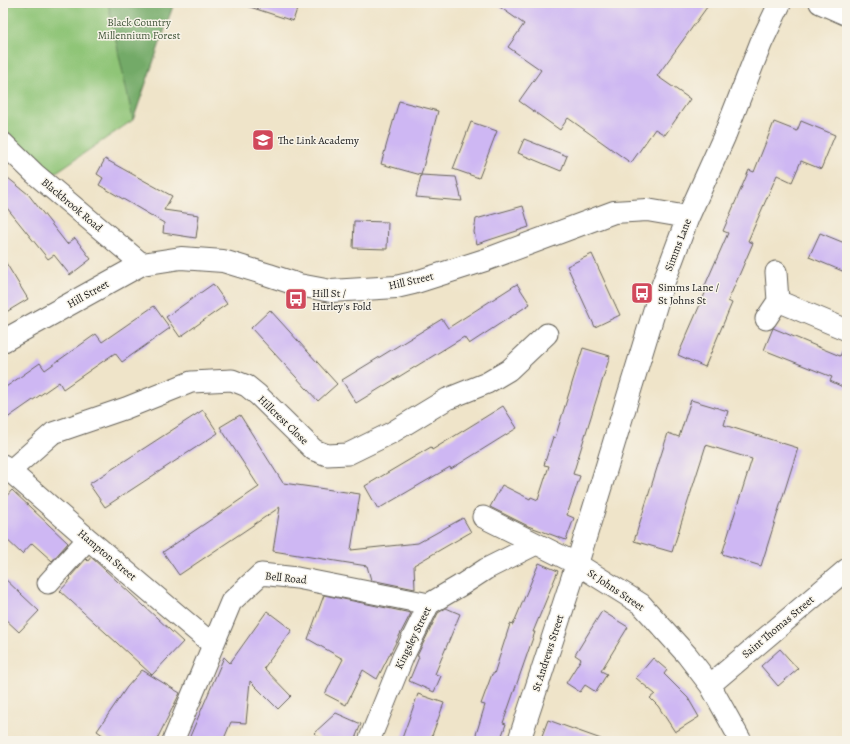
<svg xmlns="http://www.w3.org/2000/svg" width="850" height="744" font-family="Alegreya,serif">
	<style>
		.green { fill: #8fc577; stroke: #56704a }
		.forest { fill: #73aa68; stroke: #486342 }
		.building { fill: #ceb7f3 }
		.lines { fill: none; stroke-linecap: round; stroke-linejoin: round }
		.street-casing { stroke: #666259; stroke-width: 23 }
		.secondary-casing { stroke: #666259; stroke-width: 24 }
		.street { stroke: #fff; stroke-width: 21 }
		.secondary { stroke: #fff; stroke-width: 22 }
		.labels { text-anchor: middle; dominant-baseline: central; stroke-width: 3; stroke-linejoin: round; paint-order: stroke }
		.park-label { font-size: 11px; fill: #44573c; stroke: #f7f3e8 }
		.poi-label { font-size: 11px; fill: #1c1c1c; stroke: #f7f3e8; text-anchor: start }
		.street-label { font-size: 11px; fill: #1c1c1c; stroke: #f7f3e8 }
	</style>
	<rect width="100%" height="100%" fill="#f7f3e8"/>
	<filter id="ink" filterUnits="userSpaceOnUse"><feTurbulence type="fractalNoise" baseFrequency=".025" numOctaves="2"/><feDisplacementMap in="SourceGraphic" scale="8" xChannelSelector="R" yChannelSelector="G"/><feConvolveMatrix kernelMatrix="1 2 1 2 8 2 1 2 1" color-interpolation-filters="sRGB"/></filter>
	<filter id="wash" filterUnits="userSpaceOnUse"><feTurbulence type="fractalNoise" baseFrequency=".012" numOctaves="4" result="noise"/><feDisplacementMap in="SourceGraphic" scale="16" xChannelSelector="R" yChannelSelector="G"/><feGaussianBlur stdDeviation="0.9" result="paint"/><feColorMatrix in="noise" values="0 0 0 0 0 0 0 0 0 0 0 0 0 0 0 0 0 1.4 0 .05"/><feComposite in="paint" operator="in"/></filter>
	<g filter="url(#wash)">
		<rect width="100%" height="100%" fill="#efe4c9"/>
		<!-- green -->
		<path class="green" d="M3,3H174L133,120L52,175L3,128Z"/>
		<!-- forest -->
		<path class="forest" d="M108,3H174L133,120L111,18Z"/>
		<g id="blocks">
			<!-- building -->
			<path class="building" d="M248,3H299L293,21L247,6Z
				M494,3H710L657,76L690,99L665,135L655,129L631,163L568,118L560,130L519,101L541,70L508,47L524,24Z
				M399,101L438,111L421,175L381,164Z
				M801,121L835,135L821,169L801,161L792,182L777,175L748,241L753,243L728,301L732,303L705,367L678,355L706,291L703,290L728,233L723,231L749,170L754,172L774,122L797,131Z
				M471,122L497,131L479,178L453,169Z
				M524,139L567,156L561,171L518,153Z
				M105,159L172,196L164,210L199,215L196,238L163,233L164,223L99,185L103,178L97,174Z
				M3,174L28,194L67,244L75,238L91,259L70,275L54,255L48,259L3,203Z
				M421,175L456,177L462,201L416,197Z
				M523,206L529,227L477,244L474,232L476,219Z
				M354,221L388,222L387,249L353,248Z
				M820,233L847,244V273L809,257Z
				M592,254L620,315L595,327L567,266Z
				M3,258L28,299L3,314Z
				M213,284L227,304L180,337L166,317Z
				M517,284L530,304L469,344L464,337L356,403L342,380L442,319L448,328Z
				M154,306L170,328L122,362L115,353L63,389L59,382L3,421V389L40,363L45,370L96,334L102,342Z
				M270,310L337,384L318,401L251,328Z
				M773,328L840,356L847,342V389L830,381L832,377L764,350Z
				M583,348L610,356L573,474L580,476L567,515L574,518L566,540L528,526L490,507L502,485L530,499L531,497L538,500L549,466L544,465L553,437L555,438Z
				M691,400L728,411L724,425L798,448L761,566L722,554L752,459L706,445L672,552L634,541L668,433L679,437Z
				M503,406L517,428L451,469L450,467L378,509L365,486L431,447L432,450Z
				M203,410L218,433L105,507L89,484Z
				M240,415L283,483L360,494L351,550L418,543L463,518L471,532L414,565L415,589L371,580L367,566L273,551L280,507L179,575L163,552L259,487L220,427Z
				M12,490L68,543L52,561L32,543L22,554L3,536V500Z
				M91,557L183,642L152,675L60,591L71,579L70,577L86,559L88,561Z
				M539,563L558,571L533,632H535L503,723L506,724L500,741H474L485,705L481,704L492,674H494L510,624L513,625Z
				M3,577L39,611L19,632L3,617Z
				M324,595L411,613L377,679L363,670L346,705L325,694L343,659L308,639Z
				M446,608L460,614L435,674L441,676L434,692L409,681L419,657L417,656L438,613Z
				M267,611L292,630L264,668L291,696L278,709L250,681L246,723L231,722L223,741H188L224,657L230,663Z
				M602,611L628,627L601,671L607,674L596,692L585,685L580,692L566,683L581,659L575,655Z
				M780,649L798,669L778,686L761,666Z
				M653,658L667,670L664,674L688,698L699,717L675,732L658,706L650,698L655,694L636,678Z
				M142,670L180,693L156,741H111L97,731L127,687Z
				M418,694L444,703L430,741H401Z
				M336,713L361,724L354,741H323L314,733Z
				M548,720L601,739V741H540Z"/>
		</g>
	</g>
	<g filter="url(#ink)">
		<use href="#blocks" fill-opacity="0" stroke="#666259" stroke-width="1"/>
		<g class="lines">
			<!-- street casing -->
			<g class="street-casing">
				<path id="street" d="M820,3L847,15
					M3,143L35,174L142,264
					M776,272L778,301L847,330
					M766,319L778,301
					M3,465L88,539L212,644
					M10,471L53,433L126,408L191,382L232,380L247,386L258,395L314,450L327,455L348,454L391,433L447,399L487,383L509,370L547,334
					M483,517L577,564L641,604L687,655L710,685L741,741
					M48,583L88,539
					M710,685L847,569
					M173,741L231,602L261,574L297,578L429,604
					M369,741L403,657L429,604L463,584L486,569L536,544"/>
			</g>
			<!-- secondary casing -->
			<g class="secondary-casing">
				<path id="secondary" d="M3,341L142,264L181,258L223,261L269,275L299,285L331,291L396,287L413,283L485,260L614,212L647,210L688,217
					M519,741L577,564L660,292L688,217L724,137L761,43L780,3"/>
			</g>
			<!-- street -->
			<use href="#street" class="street"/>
			<!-- secondary -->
			<use href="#secondary" class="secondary"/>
		</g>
	</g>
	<!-- icons -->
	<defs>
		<g id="school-square" transform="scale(1.15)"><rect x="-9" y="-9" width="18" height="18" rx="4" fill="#d1495b" stroke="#f7f3e8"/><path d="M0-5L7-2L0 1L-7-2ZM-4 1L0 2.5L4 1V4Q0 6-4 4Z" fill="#fff"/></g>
		<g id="bus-square" transform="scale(1.15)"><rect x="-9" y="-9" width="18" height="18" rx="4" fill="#d1495b" stroke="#f7f3e8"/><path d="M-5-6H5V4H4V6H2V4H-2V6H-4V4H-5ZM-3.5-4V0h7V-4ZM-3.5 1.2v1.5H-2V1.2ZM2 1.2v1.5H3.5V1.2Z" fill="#fff"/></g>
	</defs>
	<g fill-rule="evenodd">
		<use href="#school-square" x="263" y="140"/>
		<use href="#bus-square" x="642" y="293"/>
		<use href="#bus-square" x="296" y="299"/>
	</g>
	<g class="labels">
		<!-- park labels -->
		<g class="park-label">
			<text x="139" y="22">Black Country<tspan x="139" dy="13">Millennium Forest</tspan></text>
		</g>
		<!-- poi labels -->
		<g class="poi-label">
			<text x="278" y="140">The Link Academy</text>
			<text x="658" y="287">Simms Lane /<tspan x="658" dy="13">St Johns St</tspan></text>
			<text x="312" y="293">Hill St /<tspan x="312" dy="13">Hurley's Fold</tspan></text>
		</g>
		<!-- street labels -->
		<g class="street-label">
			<text transform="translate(72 205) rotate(40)">Blackbrook Road</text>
			<text transform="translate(678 245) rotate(-69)">Simms Lane</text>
			<text transform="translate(411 281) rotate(-13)">Hill Street</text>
			<text transform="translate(88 294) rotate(-29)">Hill Street</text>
			<text transform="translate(283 420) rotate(44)">Hillcrest Close</text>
			<text transform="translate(107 555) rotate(40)">Hampton Street</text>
			<text transform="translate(286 578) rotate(6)">Bell Road</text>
			<text transform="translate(616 590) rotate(34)">St Johns Street</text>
			<text transform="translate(778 627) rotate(-40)">Saint Thomas Street</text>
			<text transform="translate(413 638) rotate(-64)">Kingsley Street</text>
			<text transform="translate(548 653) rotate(-72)">St Andrews Street</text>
		</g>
	</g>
	<!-- margin -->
	<rect width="850" height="744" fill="none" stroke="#f7f3e8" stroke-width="16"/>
</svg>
